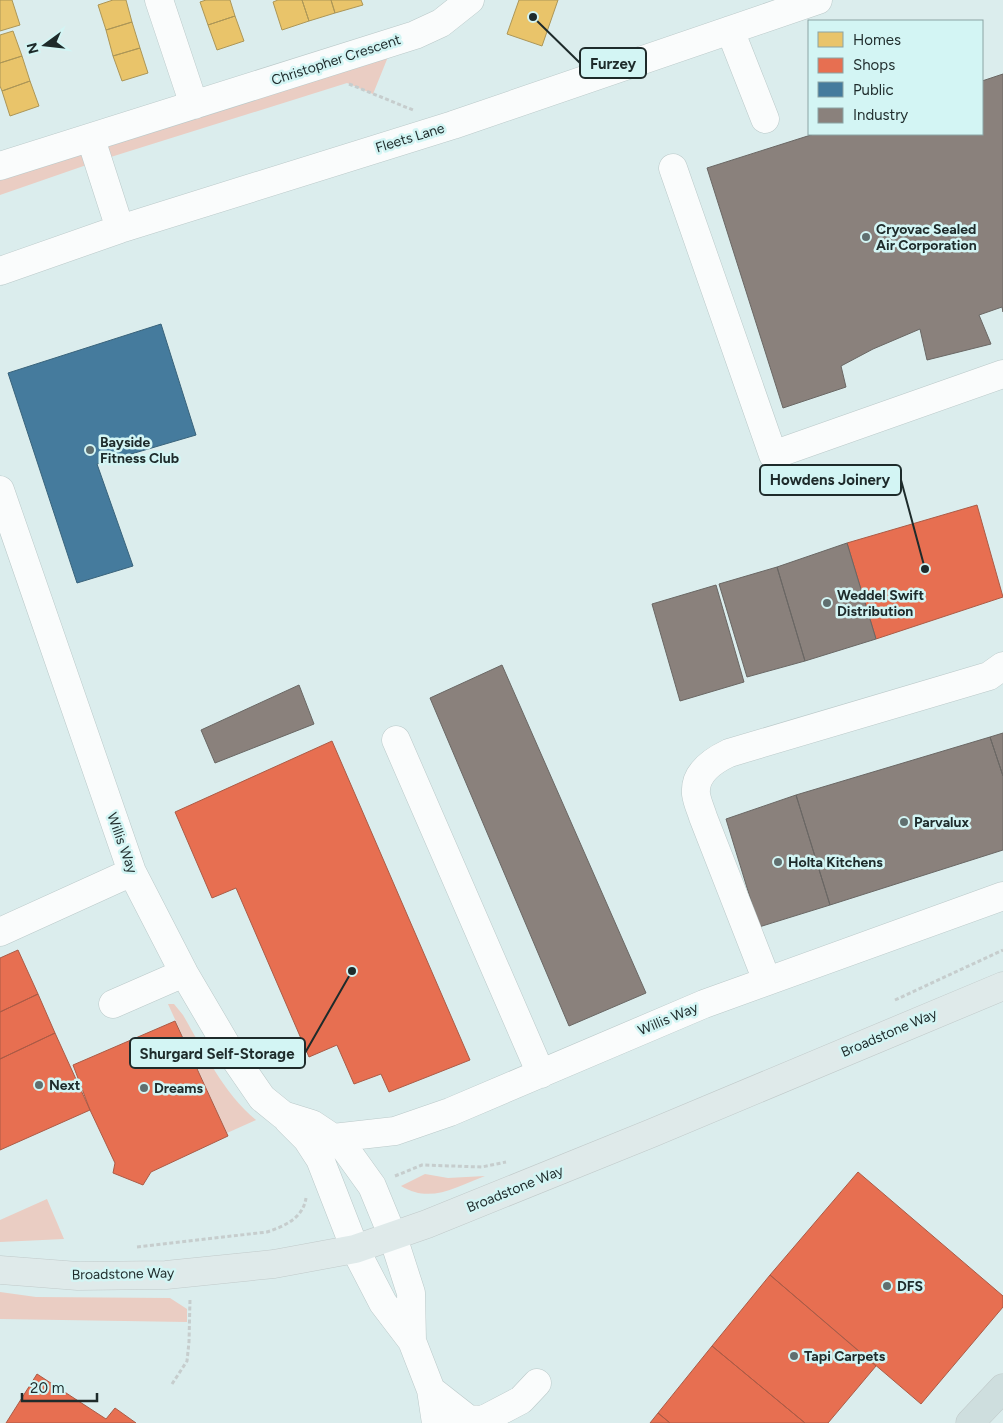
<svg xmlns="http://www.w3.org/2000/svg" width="1003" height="1423" font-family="Figtree,sans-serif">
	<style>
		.green { fill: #eacdc3 }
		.homes { fill: #e9c46a; stroke: #ac9657 }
		.shops { fill: #e76f51; stroke: #ab5b46 }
		.public { fill: #457b9d; stroke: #39637b }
		.industry { fill: #8a817c; stroke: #6a6764 }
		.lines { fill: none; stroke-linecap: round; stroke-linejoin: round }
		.minor-casing { stroke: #bac9c9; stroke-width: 29 }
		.major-casing { stroke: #c1caca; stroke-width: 29 }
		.highway-casing { stroke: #c1caca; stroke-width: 29 }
		.path { stroke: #c6cdcd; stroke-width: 3; stroke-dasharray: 4 2.5; stroke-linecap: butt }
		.minor { stroke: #fafcfc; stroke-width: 28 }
		.major { stroke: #dfeaea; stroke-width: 28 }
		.highway { stroke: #cedede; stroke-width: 28 }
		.poi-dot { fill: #606f6f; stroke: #d3f5f4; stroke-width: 2 }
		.labels { text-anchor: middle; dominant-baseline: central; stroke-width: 5; stroke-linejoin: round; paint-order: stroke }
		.street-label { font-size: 14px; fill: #1e2b2b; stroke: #d3f5f4 }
		.poi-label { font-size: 14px; font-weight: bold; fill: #1e2b2b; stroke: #d3f5f4; text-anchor: start }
		.leader { fill: none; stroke: #1e2b2b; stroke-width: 2 }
		.callout-dot { fill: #1e2b2b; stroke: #d3f5f4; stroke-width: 2 }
		.callout { fill: #d3f5f4; stroke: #1e2b2b; stroke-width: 2 }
		.callout-label { font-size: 15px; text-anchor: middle; font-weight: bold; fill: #1e2b2b }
	</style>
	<rect width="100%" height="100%" fill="#dbeded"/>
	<!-- green -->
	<path class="green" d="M394,42L373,94L347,83L98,161L0,195V166Z
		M168,1004H174L183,1015C204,1051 223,1093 256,1120L227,1133Z
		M425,1174L448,1178L485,1176C455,1187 431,1204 401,1186Z
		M47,1199L64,1239L0,1242V1220Z
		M0,1292L36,1297L170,1298L187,1309V1322L0,1319Z"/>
	<!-- homes -->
	<path class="homes" d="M0,0H12L20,25L0,31Z
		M113,0H126L132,22L106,30L98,5Z
		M206,0H230L235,16L208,25L200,2Z
		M278,0H302L309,21L282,30L273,2Z
		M302,0H331L335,13L309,21Z
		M331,0H361L363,5L335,13Z
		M519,0H558L542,46L507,34Z
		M235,16L244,41L217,50L208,25Z
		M132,22L140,48L113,56L106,30Z
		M13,31L22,56L0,63V35Z
		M140,48L148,73L122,81L113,56Z
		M22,56L30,81L2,91L0,86V63Z
		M30,81L39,106L10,116L2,91Z"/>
	<!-- shops -->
	<path class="shops" d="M977,505L1003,597L876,639L847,543Z
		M332,741L470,1060L389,1092L381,1074L354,1084L337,1045L309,1057L236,888L212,898L175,812Z
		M18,950L38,994L0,1012V958Z
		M38,994L55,1033L0,1059V1012Z
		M175,1021L228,1136L151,1172L143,1185L113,1173L115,1163L90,1110L73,1065Z
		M55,1033L90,1110L0,1150V1059Z
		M858,1172L1003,1296V1307L921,1404L770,1275Z
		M770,1275L876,1366L828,1423H805L712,1346Z
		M712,1346L805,1423H670L658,1413Z
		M37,1374L106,1419L115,1408L136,1423H6Z
		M658,1413L670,1423H650Z"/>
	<!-- public -->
	<path class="public" d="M161,324L196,435L97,464L133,566L77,583L8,373Z"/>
	<!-- industry -->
	<path class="industry" d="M1003,74V312L1002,307L979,315L991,344L927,360L920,329L873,349L841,366L846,387L783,408L707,168L814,134H982V81Z
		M847,543L876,639L805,661L777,567Z
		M777,567L805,661L747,677L719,584Z
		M716,585L744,682L680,701L652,604Z
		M502,665L646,993L569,1026L430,698Z
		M299,685L314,724L215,763L201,730Z
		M1003,733V776L990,737Z
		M990,737L1003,776V850L830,905L796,795Z
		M796,795L830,905L759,927L726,819Z"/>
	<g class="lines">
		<!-- minor casing -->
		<g class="minor-casing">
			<path id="minor" d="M159,0L194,105
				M730,30L765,119
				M91,139L120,229
				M0,166L415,35L441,23L470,0
				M673,168L773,455L1003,374
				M0,271L120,229L453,125L818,0
				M0,490L132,872L184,973L231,1053L262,1098L283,1115L312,1124L333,1138L344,1147L372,1186L393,1237L411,1293L412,1341
				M396,740L541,1074
				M0,932L132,872
				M767,981L703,817C701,810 697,802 696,794C694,773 712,761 729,753L989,676L1003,666
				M113,1004L184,973
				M288,1120L307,1139L320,1159L355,1249L383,1303L412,1341L431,1390L436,1423
				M333,1138L395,1131L450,1112L704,1004L1003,896
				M431,1390L468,1419L483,1420L521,1400L537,1383"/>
		</g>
		<!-- major casing -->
		<g class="major-casing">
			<path id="major" d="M0,1270L78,1276L166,1275L274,1264L355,1249L427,1224L652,1133L1003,986"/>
		</g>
		<!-- highway casing -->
		<g class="highway-casing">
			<path id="highway" d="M970,1423L1003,1388"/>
		</g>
		<!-- path -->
		<path class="path" d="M349,84L413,110
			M895,1000L1003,950
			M395,1176L422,1165L482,1167L506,1162
			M137,1247L267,1232C285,1226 303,1218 306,1198
			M172,1384L187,1361L189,1342L190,1299"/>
		<!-- minor -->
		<use href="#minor" class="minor"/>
		<!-- major -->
		<use href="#major" class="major"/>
		<!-- highway -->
		<use href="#highway" class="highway"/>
	</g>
	<!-- markers -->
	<g class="poi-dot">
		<circle cx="866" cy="237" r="5"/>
		<circle cx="90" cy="450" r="5"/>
		<circle cx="827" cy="603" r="5"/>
		<circle cx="904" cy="822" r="5"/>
		<circle cx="778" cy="862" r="5"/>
		<circle cx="39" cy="1085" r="5"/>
		<circle cx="144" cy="1088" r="5"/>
		<circle cx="887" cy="1286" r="5"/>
		<circle cx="794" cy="1356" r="5"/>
	</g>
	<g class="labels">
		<!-- street labels -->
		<g class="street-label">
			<text transform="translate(336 60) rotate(-18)">Christopher Crescent</text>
			<text transform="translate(410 138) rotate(-17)">Fleets Lane</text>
			<text transform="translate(122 843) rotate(70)">Willis Way</text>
			<text transform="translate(668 1019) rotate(-23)">Willis Way</text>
			<text transform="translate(889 1033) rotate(-23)">Broadstone Way</text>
			<text transform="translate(515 1189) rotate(-22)">Broadstone Way</text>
			<text transform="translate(123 1274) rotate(-1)">Broadstone Way</text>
		</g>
		<!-- poi labels -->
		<g class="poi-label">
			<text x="876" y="229">Cryovac Sealed<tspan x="876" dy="16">Air Corporation</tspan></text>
			<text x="100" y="442">Bayside<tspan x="100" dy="16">Fitness Club</tspan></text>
			<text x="837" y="595">Weddel Swift<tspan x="837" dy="16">Distribution</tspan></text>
			<text x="914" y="822">Parvalux</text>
			<text x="788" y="862">Holta Kitchens</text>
			<text x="49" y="1085">Next</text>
			<text x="154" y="1088">Dreams</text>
			<text x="897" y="1286">DFS</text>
			<text x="804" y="1356">Tapi Carpets</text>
		</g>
	</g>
	<!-- callouts -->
	<path class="leader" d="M533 17L580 63M925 569L901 480M352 971L305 1053"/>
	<g class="callout-dot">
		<circle cx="533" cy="17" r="5"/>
		<circle cx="925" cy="569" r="5"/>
		<circle cx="352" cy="971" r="5"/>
	</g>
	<g class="callout">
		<rect x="580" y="48" width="66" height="30" rx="5"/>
		<rect x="760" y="465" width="141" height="30" rx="5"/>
		<rect x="130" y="1038" width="175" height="30" rx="5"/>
	</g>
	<g class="callout-label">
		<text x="613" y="69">Furzey</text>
		<text x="830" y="485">Howdens Joinery</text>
		<text x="217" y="1059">Shurgard Self-Storage</text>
	</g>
	<!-- legend -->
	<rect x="808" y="20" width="175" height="115" fill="#d3f5f4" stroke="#8ba4a4"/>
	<rect x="818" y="32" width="25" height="15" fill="#e9c46a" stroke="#8ba4a4"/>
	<text x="853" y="45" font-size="15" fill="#1e2b2b">Homes</text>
	<rect x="818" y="58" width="25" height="15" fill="#e76f51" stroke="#8ba4a4"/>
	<text x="853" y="70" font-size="15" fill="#1e2b2b">Shops</text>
	<rect x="818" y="82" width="25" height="15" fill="#457b9d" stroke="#8ba4a4"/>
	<text x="853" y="95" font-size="15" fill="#1e2b2b">Public</text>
	<rect x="818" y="108" width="25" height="15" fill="#8a817c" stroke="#8ba4a4"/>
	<text x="853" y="120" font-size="15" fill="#1e2b2b">Industry</text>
	<!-- north arrow -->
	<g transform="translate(45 45) rotate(255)" stroke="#d3f5f4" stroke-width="4" paint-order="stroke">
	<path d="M0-4L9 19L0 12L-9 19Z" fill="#1e2b2b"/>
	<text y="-8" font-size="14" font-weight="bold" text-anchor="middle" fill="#1e2b2b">N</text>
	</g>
	<!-- scale -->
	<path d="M22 1393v8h75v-8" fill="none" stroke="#1e2b2b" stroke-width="2.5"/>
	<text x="30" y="1393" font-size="15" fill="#1e2b2b" stroke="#d3f5f4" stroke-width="4" paint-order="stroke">20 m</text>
</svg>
